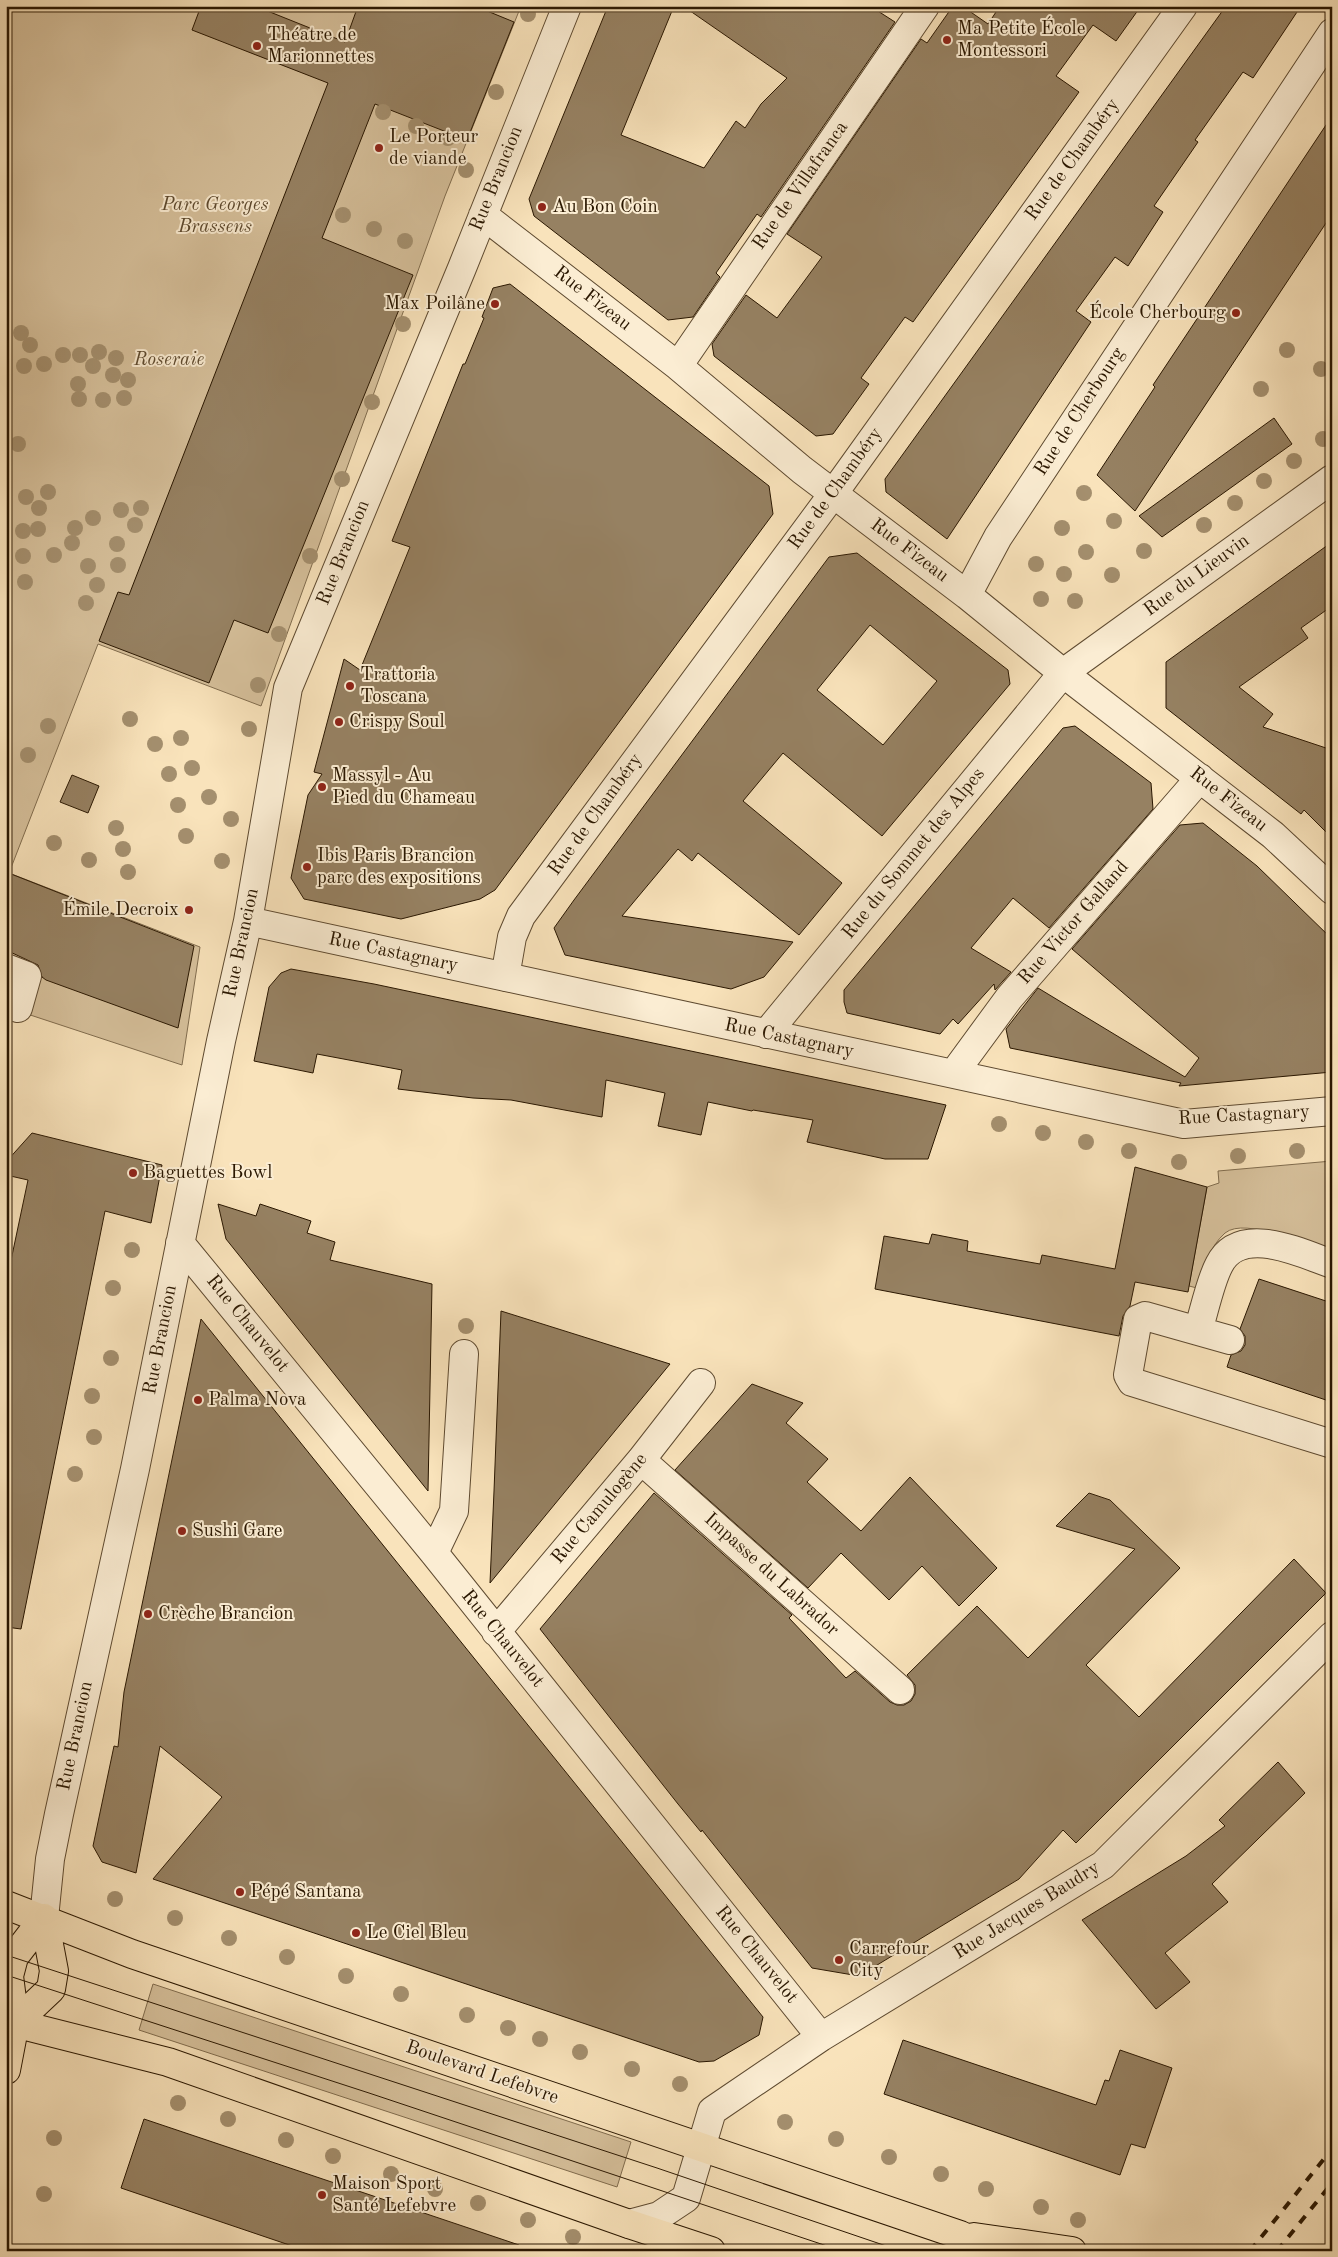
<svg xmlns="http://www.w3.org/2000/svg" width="1338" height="2257" font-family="'Old Standard TT',serif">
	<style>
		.green { fill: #d6c09b; stroke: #806c4e }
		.building { fill: #968162; stroke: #2a1701; fill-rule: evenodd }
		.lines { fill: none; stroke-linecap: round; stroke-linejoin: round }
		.minor-casing { stroke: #5e4a30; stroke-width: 30 }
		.major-casing { stroke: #2a1701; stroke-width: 30 }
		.minor { stroke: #fbedd3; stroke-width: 28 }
		.major { stroke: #f9e3bb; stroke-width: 28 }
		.tram { stroke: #2a1701; stroke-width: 1 }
		.rail { stroke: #2a1701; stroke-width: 4; stroke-dasharray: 9 9; stroke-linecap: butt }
		.tree { fill: #a48f6e }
		.poi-dot { fill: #8f2418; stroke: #fbedd3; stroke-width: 2 }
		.labels { text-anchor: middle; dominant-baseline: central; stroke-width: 4; stroke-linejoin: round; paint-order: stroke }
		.poi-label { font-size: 19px; fill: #2a1701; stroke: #fbedd3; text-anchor: start }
		.street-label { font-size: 19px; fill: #2a1701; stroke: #fbedd3 }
		.park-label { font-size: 19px; font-style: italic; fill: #5e4a2f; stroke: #fbedd3 }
	</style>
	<rect width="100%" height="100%" fill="#f9e3bb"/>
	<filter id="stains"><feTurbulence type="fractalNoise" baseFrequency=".004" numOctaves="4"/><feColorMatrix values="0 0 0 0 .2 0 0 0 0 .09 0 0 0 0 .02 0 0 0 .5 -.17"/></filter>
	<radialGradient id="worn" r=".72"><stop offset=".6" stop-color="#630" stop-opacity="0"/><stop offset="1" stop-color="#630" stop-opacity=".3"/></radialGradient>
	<!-- green -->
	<path class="green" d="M6,6H521L445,196L261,706L98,644L9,873L200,947L182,1065L6,1007Z
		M1332,1161V1255C1308,1247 1246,1216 1225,1233C1209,1247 1204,1269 1197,1288L1189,1286L1207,1187L1219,1183L1218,1171Z
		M153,1984L631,2142L617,2187L139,2030Z"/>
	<!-- building -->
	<path class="building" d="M201,6H255L345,42L358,6H475L514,22L467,140L375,104L322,238L413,275L268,633L234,620L209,683L99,641L118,592L129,595L328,83L192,30Z
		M608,6H674L621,135L704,168L736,121L745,128L761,104L787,78L683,6H870L895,22L761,217L757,214L716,273L720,277L693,317L668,320L534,216L529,199Z
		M953,6H962L988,24L1000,6H1141L1116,41L1093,25L1056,76L1079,92L913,322L905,317L861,378L869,384L833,434L816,436L714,356L712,344L746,295L777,318L822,257L787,234L921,39L927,43Z
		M1226,6H1301L1253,78L1243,72L1195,140L1198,142L1154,206L1163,212L1128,266L1115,257L1076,311L1091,322L947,539L886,492L885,479Z
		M1332,116V214L1135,511L1097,475L1155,387L1153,385Z
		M510,284L769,486L773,514L495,890L480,899L401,919L304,899L291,878L308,795L322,774L314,772L344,659L360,670L410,547L392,541L463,364H465L484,318L482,317L493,288Z
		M1274,418L1292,444L1162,537L1139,516Z
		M1332,542V606L1301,628L1308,638L1239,687L1273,714L1263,727L1332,750V838L1304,810L1301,814L1166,708V662Z
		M857,553L1008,670L1010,684L882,836L783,753L743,801L842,883L799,935L698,853L692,861L678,849L622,916L793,942L764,977L731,989L565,955L554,928L574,900L829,557ZM870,625L937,681L883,745L817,690Z
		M1075,726L1151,783L1153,809L1049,928L1013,898L971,948L1011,972L995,990L994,984L958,1024L953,1019L940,1034L847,1013L844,1002V990L1063,728Z
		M72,775L99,786L88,813L60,802Z
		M1203,823L1257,866L1332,939V1072L1179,1086L1181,1083L1010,1048L1006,1029L1038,988L1185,1077L1199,1058L1072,949L1180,825Z
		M6,872L194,946L178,1028L46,980L42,977L38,965L6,950Z
		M291,969L374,984L946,1105L928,1159H885L807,1142L813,1120L753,1110L752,1111L708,1102L701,1135L658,1126L665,1093L606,1080L602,1117L511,1100L473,1098L398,1089L402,1070L317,1054L313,1073L254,1061L269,987L281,973Z
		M32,1133L162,1165L151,1223L105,1211L21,1629L6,1627V1284L28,1180L6,1175V1162Z
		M1135,1167L1207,1187L1188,1292L1135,1282L1130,1306L1123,1316L1119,1336L875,1289L884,1236L929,1244L932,1234L968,1241L967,1251L1040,1264L1042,1255L1115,1269Z
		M218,1204L256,1216L260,1204L311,1221L307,1233L335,1242L330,1260L432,1284L428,1491L226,1239Z
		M1259,1279L1332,1303V1402L1227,1367L1231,1355L1241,1351L1245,1345V1336L1240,1329Z
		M501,1311L670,1364L490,1583L494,1491Z
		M201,1319L763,2017L759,2035L714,2061L699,2062L153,1879L222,1797L160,1746L136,1873L102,1862L93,1846L114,1746L118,1747L124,1692Z
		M752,1384L803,1403L786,1423L828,1459L807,1482L861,1531L910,1477L997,1568L959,1606L922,1566L889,1600L841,1553L808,1588L675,1470Z
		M654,1493L792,1615L789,1618L846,1678L855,1671L890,1702L897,1705H904L911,1701L915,1694V1685L907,1675L977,1606L1028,1658L1135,1549L1056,1526L1089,1493L1110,1500L1180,1568L1086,1665L1139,1717L1294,1559L1326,1593L1076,1843L1063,1830L1019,1879L859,1976L812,1968L702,1830L701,1832L678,1804L540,1629Z
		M1278,1762L1305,1793L1212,1884L1228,1902L1165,1953L1190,1982L1156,2009L1082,1920L1186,1856L1225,1826L1219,1820Z
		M903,2040L1096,2105L1105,2080L1109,2081L1120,2050L1172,2068L1145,2148L1131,2144L1120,2175L884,2094Z
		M144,2119L519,2245L518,2251H307L121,2188Z"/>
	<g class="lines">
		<!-- minor casing -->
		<g class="minor-casing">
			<path id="minor" d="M483,215L678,366L802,470L967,595L1063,673L1273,835L1332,890
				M678,366L925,6
				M967,595L998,537L1332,33
				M248,921L1184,1124L1332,1111
				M6,968L27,976L18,1008L6,1004
				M505,977L512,937L521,916L833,494L1183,6
				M766,1034L1063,673L1332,479
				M954,1073L1009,998L1200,778
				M180,1243L434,1553L821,2037
				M1198,1331C1204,1312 1210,1282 1219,1265C1240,1223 1301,1253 1332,1264
				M1230,1340L1145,1316L1138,1319L1128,1375L1132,1382L1332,1444
				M641,1460L900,1690
				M434,1553L454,1511L464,1354
				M496,1632L641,1460L701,1383
				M44,1918L50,1859L59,1814L135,1469L221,1041L248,921L288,688L462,268L567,6
				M629,2224L659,2216L686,2198L712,2111L821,2037L1103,1865L1332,1636"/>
		</g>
		<!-- major casing -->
		<g class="major-casing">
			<path id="major" d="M6,1905L132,1954L960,2235L994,2251
				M6,2021L168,2062L629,2224L711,2251
				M15,2023L51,1989L54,1971L44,1918
				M6,2070L15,2023L9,1976L14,1957L44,1918
				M974,2237L1072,2251"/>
		</g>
		<!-- minor -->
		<use href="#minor" class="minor"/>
		<!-- major -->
		<use href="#major" class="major"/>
		<!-- tram -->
		<path class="tram" d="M6,1955L657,2168L901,2251
			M6,1975L369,2093L842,2251"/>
		<!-- rail -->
		<path class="rail" d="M1250,2251L1332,2149
			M1277,2251L1332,2183"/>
	</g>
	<!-- trees -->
	<g class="tree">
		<circle cx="528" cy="14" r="8"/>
		<circle cx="496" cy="92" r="8"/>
		<circle cx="383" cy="112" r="8"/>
		<circle cx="416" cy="126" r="8"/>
		<circle cx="448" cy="138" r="8"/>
		<circle cx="466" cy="170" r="8"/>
		<circle cx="343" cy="215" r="8"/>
		<circle cx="374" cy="229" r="8"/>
		<circle cx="405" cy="241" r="8"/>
		<circle cx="403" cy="324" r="8"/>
		<circle cx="21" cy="333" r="8"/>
		<circle cx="30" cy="345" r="8"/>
		<circle cx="1287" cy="350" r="8"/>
		<circle cx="99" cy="352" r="8"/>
		<circle cx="63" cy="355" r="8"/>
		<circle cx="80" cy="355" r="8"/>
		<circle cx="116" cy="358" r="8"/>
		<circle cx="44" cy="364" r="8"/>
		<circle cx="24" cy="366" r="8"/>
		<circle cx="93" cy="366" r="8"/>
		<circle cx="1321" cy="369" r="8"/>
		<circle cx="113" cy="375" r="8"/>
		<circle cx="128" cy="380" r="8"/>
		<circle cx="78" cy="384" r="8"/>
		<circle cx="1261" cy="389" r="8"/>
		<circle cx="124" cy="398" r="8"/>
		<circle cx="79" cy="399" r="8"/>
		<circle cx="103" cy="400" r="8"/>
		<circle cx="372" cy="402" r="8"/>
		<circle cx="1323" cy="439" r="8"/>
		<circle cx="18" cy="444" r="8"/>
		<circle cx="1294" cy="461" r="8"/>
		<circle cx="342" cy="479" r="8"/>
		<circle cx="1264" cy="481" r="8"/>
		<circle cx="48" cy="492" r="8"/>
		<circle cx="1084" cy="493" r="8"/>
		<circle cx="26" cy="497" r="8"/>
		<circle cx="1235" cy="503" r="8"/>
		<circle cx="39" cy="508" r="8"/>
		<circle cx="141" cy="508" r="8"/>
		<circle cx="121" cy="510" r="8"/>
		<circle cx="93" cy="518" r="8"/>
		<circle cx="1114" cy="521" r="8"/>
		<circle cx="135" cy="525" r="8"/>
		<circle cx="1204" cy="525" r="8"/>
		<circle cx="75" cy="528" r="8"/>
		<circle cx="1062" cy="528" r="8"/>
		<circle cx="38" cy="529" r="8"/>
		<circle cx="23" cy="531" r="8"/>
		<circle cx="72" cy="543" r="8"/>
		<circle cx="117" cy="544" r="8"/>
		<circle cx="1144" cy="551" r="8"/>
		<circle cx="1086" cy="552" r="8"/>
		<circle cx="54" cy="555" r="8"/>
		<circle cx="23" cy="556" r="8"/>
		<circle cx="310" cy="556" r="8"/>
		<circle cx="1036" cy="564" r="8"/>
		<circle cx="118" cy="565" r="8"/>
		<circle cx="88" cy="566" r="8"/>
		<circle cx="1064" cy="574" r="8"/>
		<circle cx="1112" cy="575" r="8"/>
		<circle cx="25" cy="582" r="8"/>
		<circle cx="97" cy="585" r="8"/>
		<circle cx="1041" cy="599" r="8"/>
		<circle cx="1075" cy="601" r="8"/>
		<circle cx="86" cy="603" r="8"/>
		<circle cx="279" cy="634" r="8"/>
		<circle cx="258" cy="685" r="8"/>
		<circle cx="130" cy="719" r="8"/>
		<circle cx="48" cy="726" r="8"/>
		<circle cx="249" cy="729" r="8"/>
		<circle cx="181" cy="738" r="8"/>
		<circle cx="155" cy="744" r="8"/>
		<circle cx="28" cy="755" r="8"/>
		<circle cx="192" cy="768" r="8"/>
		<circle cx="169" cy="774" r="8"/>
		<circle cx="209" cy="797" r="8"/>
		<circle cx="178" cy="805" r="8"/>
		<circle cx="231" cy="819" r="8"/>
		<circle cx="116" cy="828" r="8"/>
		<circle cx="186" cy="836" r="8"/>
		<circle cx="54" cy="843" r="8"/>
		<circle cx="123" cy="849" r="8"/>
		<circle cx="89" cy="860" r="8"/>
		<circle cx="222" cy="861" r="8"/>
		<circle cx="128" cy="872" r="8"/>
		<circle cx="999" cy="1124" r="8"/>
		<circle cx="1043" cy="1133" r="8"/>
		<circle cx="1086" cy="1142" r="8"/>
		<circle cx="1129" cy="1151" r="8"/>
		<circle cx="1297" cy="1151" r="8"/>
		<circle cx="1238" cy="1156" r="8"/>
		<circle cx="1179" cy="1162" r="8"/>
		<circle cx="132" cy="1250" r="8"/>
		<circle cx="113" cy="1288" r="8"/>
		<circle cx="466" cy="1326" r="8"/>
		<circle cx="111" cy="1358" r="8"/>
		<circle cx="92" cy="1396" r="8"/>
		<circle cx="94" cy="1437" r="8"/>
		<circle cx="75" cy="1474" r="8"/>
		<circle cx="115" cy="1899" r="8"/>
		<circle cx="175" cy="1918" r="8"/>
		<circle cx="229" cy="1938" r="8"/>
		<circle cx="287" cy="1957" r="8"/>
		<circle cx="346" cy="1976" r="8"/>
		<circle cx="401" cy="1994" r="8"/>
		<circle cx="467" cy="2015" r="8"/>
		<circle cx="508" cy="2028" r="8"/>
		<circle cx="540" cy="2039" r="8"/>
		<circle cx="580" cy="2052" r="8"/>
		<circle cx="632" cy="2069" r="8"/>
		<circle cx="680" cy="2084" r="8"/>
		<circle cx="178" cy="2103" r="8"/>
		<circle cx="228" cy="2119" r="8"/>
		<circle cx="785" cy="2122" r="8"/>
		<circle cx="54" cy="2138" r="8"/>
		<circle cx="836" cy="2139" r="8"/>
		<circle cx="286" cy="2140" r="8"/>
		<circle cx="333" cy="2156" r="8"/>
		<circle cx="889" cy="2157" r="8"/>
		<circle cx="391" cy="2174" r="8"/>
		<circle cx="941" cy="2174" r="8"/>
		<circle cx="435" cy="2189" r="8"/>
		<circle cx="986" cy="2189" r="8"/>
		<circle cx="44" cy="2194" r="8"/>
		<circle cx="478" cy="2203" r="8"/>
		<circle cx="1041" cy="2207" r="8"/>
		<circle cx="528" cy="2220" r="8"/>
		<circle cx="1078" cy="2220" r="8"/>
		<circle cx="573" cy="2237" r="8"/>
	</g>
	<!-- markers -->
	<g class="poi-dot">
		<circle cx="947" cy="40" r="5"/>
		<circle cx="257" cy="46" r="5"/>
		<circle cx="379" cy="148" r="5"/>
		<circle cx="542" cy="207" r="5"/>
		<circle cx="495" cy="304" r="5"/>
		<circle cx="1236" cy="313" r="5"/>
		<circle cx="350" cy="686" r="5"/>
		<circle cx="339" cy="722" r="5"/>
		<circle cx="322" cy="787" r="5"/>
		<circle cx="307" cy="867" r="5"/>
		<circle cx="189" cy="910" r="5"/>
		<circle cx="133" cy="1173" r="5"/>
		<circle cx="198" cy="1400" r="5"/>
		<circle cx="182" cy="1531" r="5"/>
		<circle cx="148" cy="1614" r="5"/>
		<circle cx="240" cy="1892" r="5"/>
		<circle cx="356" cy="1933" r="5"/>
		<circle cx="839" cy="1960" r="5"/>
		<circle cx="322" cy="2195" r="5"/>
	</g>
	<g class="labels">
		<!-- poi labels -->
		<g class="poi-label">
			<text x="957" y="29">Ma Petite École<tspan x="957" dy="22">Montessori</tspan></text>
			<text x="267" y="35">Théatre de<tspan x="267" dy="22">Marionnettes</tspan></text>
			<text x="389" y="137">Le Porteur<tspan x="389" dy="22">de viande</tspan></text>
			<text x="552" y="207">Au Bon Coin</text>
			<text x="485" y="304" text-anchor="end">Max Poilâne</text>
			<text x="1226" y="313" text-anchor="end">École Cherbourg</text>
			<text x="360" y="675">Trattoria<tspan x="360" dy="22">Toscana</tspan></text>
			<text x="349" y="722">Crispy Soul</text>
			<text x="332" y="776">Massyl - Au<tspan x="332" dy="22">Pied du Chameau</tspan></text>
			<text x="317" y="856">Ibis Paris Brancion<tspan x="317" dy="22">parc des expositions</tspan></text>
			<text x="179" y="910" text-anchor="end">Émile Decroix</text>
			<text x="143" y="1173">Baguettes Bowl</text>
			<text x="208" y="1400">Palma Nova</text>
			<text x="192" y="1531">Sushi Gare</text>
			<text x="158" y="1614">Crèche Brancion</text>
			<text x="250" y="1892">Pépé Santana</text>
			<text x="366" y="1933">Le Ciel Bleu</text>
			<text x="849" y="1949">Carrefour<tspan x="849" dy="22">City</tspan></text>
			<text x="332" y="2184">Maison Sport<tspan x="332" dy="22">Santé Lefebvre</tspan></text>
		</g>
		<!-- street labels -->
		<g class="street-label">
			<text transform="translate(1073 160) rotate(-54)">Rue de Chambéry</text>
			<text transform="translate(497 179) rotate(-68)">Rue Brancion</text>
			<text transform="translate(801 186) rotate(-55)">Rue de Villafranca</text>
			<text transform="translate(592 299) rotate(38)">Rue Fizeau</text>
			<text transform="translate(1080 412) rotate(-57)">Rue de Cherbourg</text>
			<text transform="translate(836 489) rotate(-54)">Rue de Chambéry</text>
			<text transform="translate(909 551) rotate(37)">Rue Fizeau</text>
			<text transform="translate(344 553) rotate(-68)">Rue Brancion</text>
			<text transform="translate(1197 576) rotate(-36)">Rue du Lieuvin</text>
			<text transform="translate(1228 800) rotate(38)">Rue Fizeau</text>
			<text transform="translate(596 815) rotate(-54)">Rue de Chambéry</text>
			<text transform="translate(914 854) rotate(-51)">Rue du Sommet des Alpes</text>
			<text transform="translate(1074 923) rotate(-49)">Rue Victor Galland</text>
			<text transform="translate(242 943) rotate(-78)">Rue Brancion</text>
			<text transform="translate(393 953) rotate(12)">Rue Castagnary</text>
			<text transform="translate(789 1039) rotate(12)">Rue Castagnary</text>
			<text transform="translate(1244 1116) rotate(-3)">Rue Castagnary</text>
			<text transform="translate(247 1324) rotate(51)">Rue Chauvelot</text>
			<text transform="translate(161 1340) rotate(-79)">Rue Brancion</text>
			<text transform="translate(600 1509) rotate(-50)">Rue Camulogène</text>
			<text transform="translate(771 1575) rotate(42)">Impasse du Labrador</text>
			<text transform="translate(502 1639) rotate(51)">Rue Chauvelot</text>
			<text transform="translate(76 1736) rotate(-78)">Rue Brancion</text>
			<text transform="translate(1027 1911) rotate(-32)">Rue Jacques Baudry</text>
			<text transform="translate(756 1955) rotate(51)">Rue Chauvelot</text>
			<text transform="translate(482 2073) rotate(19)">Boulevard Lefebvre</text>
		</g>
		<!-- park labels -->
		<g class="park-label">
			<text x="215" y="205">Parc Georges<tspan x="215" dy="22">Brassens</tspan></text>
			<text x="169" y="360">Roseraie</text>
		</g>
	</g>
	<!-- margin -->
	<rect width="1338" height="2257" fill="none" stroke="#f9e3bb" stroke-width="25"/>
	<rect x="8" y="8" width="1323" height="2242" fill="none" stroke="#2a1701" stroke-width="2.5"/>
	<rect x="12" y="12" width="1313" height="2232" fill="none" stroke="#2a1701"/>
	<rect width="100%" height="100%" filter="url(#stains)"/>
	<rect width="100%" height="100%" fill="url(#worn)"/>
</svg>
